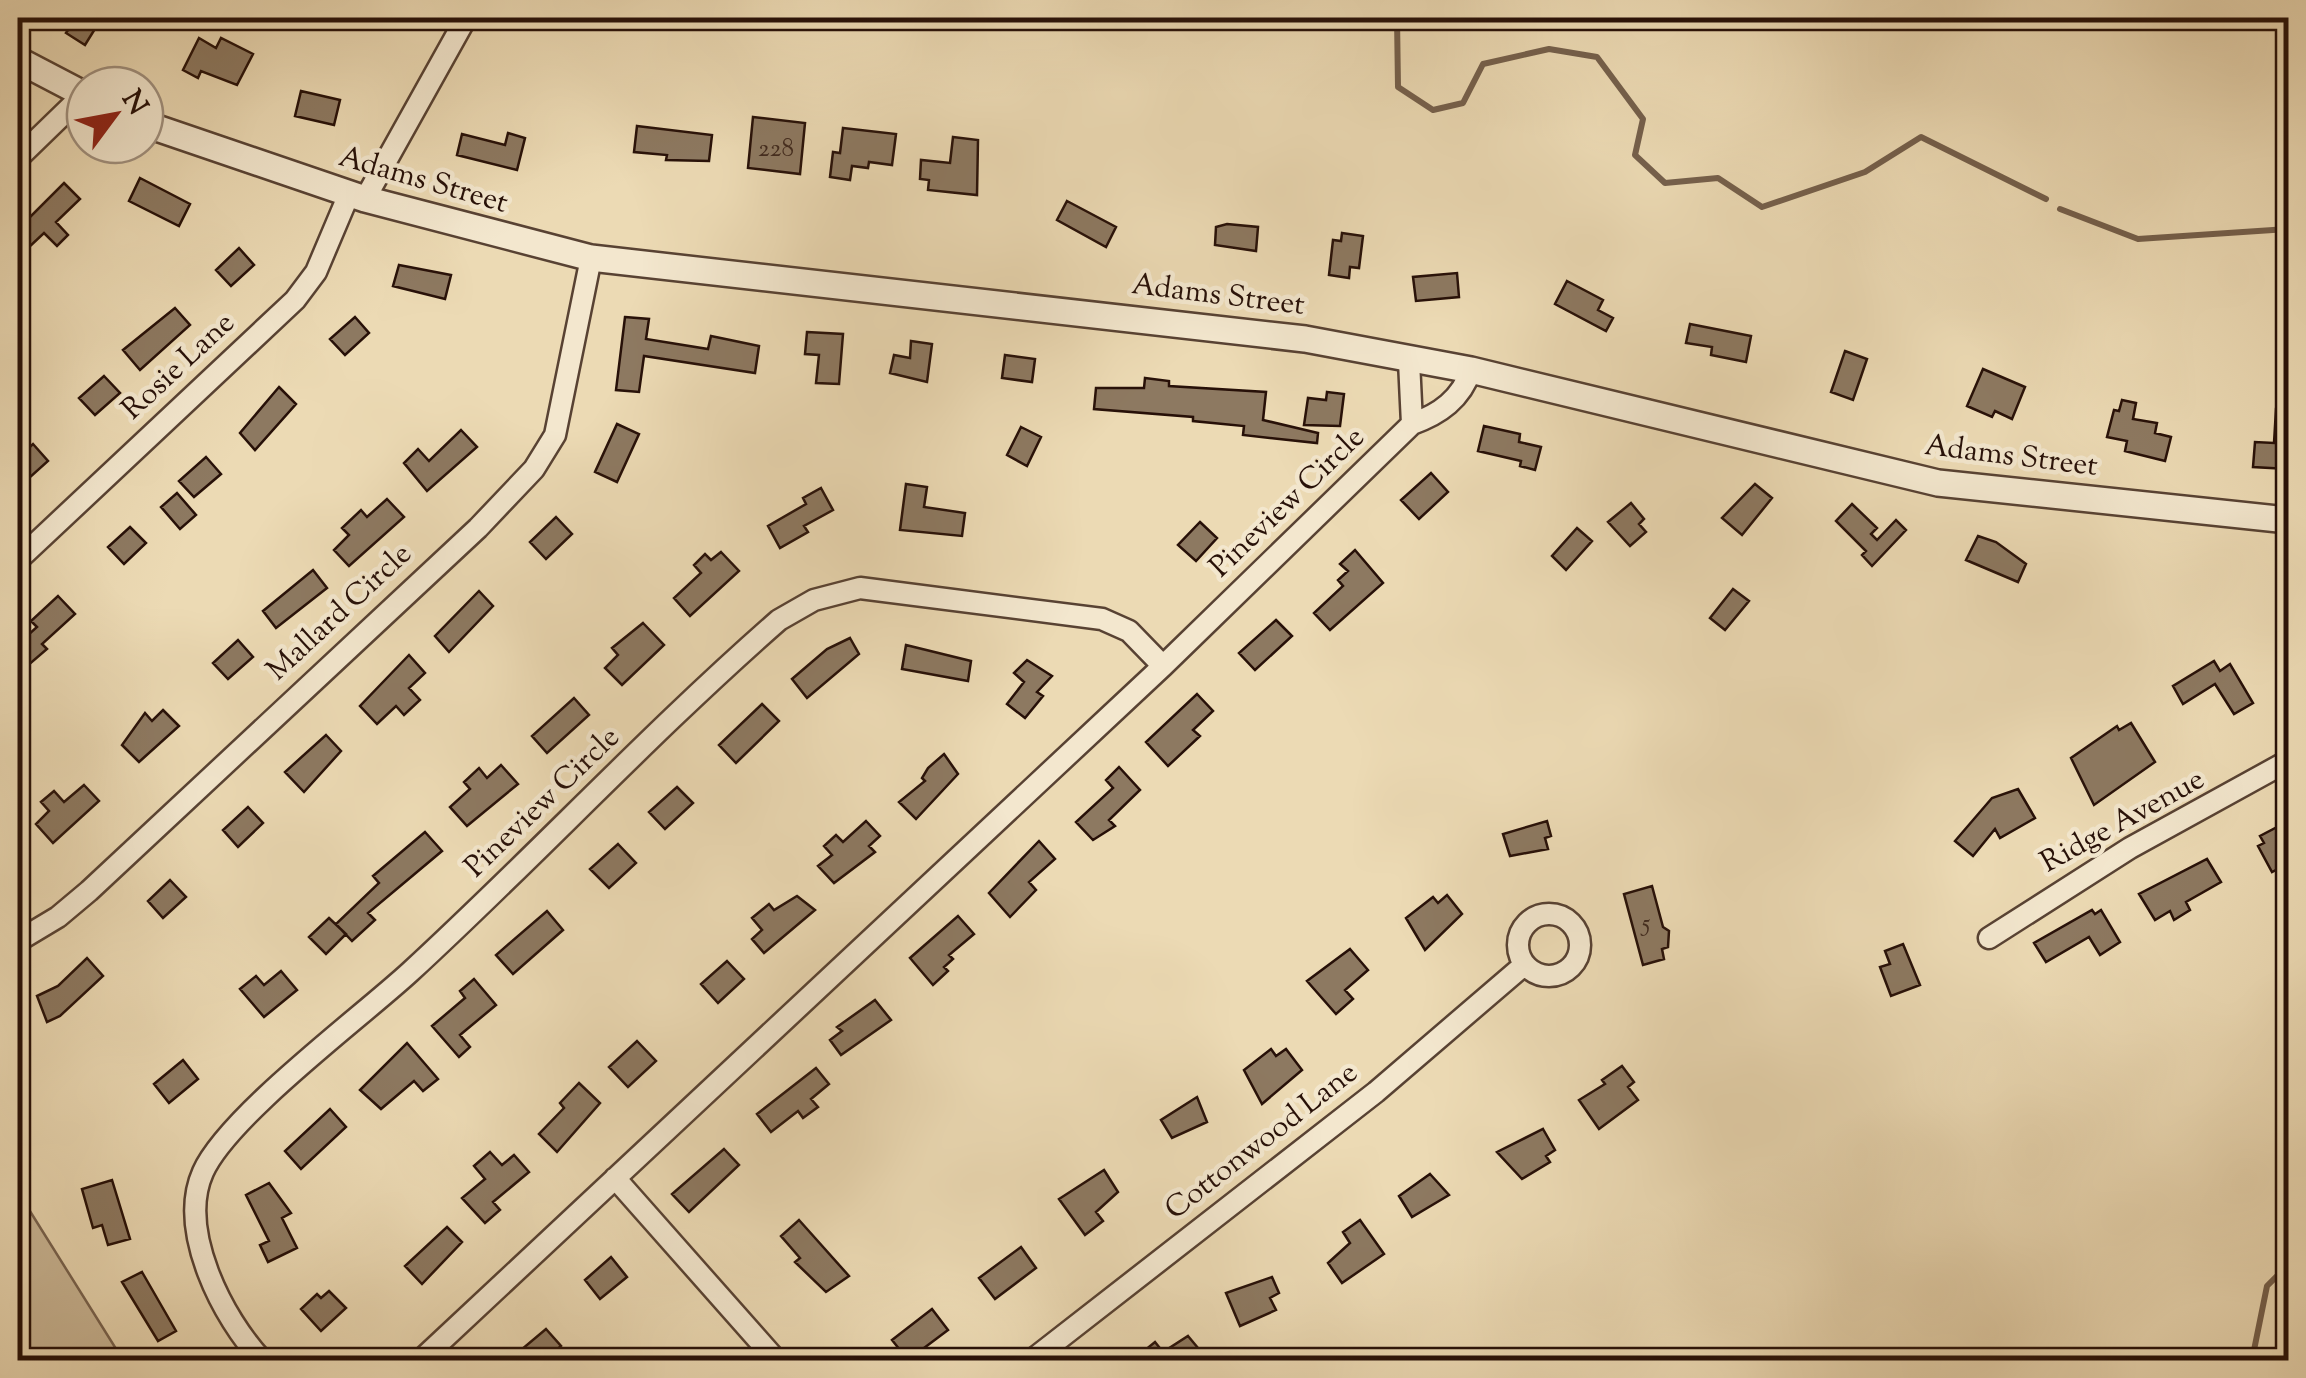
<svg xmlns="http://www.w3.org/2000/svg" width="2306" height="1378" font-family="'Sorts Mill Goudy',serif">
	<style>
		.green { fill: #cbb897; stroke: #796450; stroke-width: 2.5 }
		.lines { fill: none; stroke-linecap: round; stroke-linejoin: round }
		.stream { stroke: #75604c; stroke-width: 6 }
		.building { fill: #8d7961; stroke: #271008; stroke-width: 2.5 }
		.minor-casing { stroke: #584233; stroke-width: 25 }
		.tertiary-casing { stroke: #584233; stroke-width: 30 }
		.minor { stroke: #f3e7ce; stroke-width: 20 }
		.tertiary { stroke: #f3e7ce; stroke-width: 25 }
		.labels { text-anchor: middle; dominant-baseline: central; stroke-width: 9; stroke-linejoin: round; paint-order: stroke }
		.number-label { font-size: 25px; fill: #402a1e }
		.street-label { font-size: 30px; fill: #271008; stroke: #f3e7ce }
	</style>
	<rect width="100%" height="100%" fill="#ecdab4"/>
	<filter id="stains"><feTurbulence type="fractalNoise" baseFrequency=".002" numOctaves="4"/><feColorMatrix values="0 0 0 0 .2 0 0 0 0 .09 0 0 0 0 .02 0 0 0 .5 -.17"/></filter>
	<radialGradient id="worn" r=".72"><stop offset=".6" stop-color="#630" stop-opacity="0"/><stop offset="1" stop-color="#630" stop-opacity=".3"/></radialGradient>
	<!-- green -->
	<path class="green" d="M18,1192L123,1360H18Z"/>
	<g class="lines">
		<!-- stream -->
		<path class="stream" d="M1397,18L1398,87L1433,110L1463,103L1483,64L1549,49L1597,57L1643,119L1635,155L1665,183L1718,178L1762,207L1865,172L1921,137L2046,199
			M2060,209L2138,239L2288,229
			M2252,1360L2267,1286L2288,1265"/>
	</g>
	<!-- building -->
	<path class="building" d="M76,18L98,24L85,45L66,33Z
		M199,38L216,48L221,38L253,54L237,85L201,71L198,78L183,70Z
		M301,91L340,100L334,125L295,116Z
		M753,117L805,123L800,174L748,168Z
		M637,126L712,135L709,161L666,160L667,155L634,152Z
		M843,128L896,134L892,165L869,162L868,168L852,166L850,180L830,177L833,152L840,153Z
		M508,133L525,138L517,170L457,155L462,134L505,145Z
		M953,137L978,140L977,195L928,190L929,180L920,179L921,160L950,163Z
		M140,178L190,204L179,226L129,201Z
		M64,183L80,199L56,222L68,235L57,246L44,233L27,249L18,239V229Z
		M1067,201L1116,227L1106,247L1057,220Z
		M1227,224L1258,227L1256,251L1215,245L1216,227Z
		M1342,233L1363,236L1359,268L1350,267L1349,278L1329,275L1333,240L1341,241Z
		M239,248L254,265L231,286L216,270Z
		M399,265L451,275L445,299L393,286Z
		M1457,273L1459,297L1416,301L1413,277Z
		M1567,281L1603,300L1598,310L1613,318L1606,331L1555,304Z
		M175,308L190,325L140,370L123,350Z
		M355,317L369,333L345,355L330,339Z
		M625,317L649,319L646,339L708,349L711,336L759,346L755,373L644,356L639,392L616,390Z
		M1690,324L1751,336L1746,362L1711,355L1712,347L1686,343Z
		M807,332L843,334L839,384L816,383L819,355L805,354Z
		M911,341L932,344L927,382L890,373L894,355L910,358Z
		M1845,351L1867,359L1853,400L1831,392Z
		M1005,355L1035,359L1032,382L1002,378Z
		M1983,369L2025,387L2012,419L1995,411L1992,417L1967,406Z
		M104,376L120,393L95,415L79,398Z
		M1145,378L1169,381V386L1266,392L1263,420L1318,433L1317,443L1243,435L1244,426L1193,421V417L1094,409L1096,388H1144Z
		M279,387L296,404L255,450L240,433Z
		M1327,392L1344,394L1340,426L1304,425L1308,398L1326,400Z
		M2122,400L2136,403L2133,419L2157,423L2155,433L2171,437L2165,461L2125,451L2127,441L2107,437L2114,410L2119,411Z
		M2276,409L2288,410V469L2253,467L2255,442L2274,443Z
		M617,424L639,434L617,482L595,472Z
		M1484,426L1520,434L1519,442L1541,447L1535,470L1520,466L1521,461L1478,451Z
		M1021,427L1041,437L1027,466L1007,455Z
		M461,430L477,447L427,491L404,463L418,449L429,461Z
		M33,444L48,461L18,488V458Z
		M206,457L221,474L194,497L179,481Z
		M1431,473L1448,492L1419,519L1401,500Z
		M906,484L927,487L924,507L965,513L962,536L900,530Z
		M1755,484L1772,498L1742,535L1722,518Z
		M821,488L833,510L804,526L808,532L780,548L768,526L806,504L803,498Z
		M177,493L196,515L180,529L161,507Z
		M387,499L404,517L349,566L334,550L349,535L342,528L361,510L367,517Z
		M1631,503L1644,519L1639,524L1646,532L1630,546L1608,522Z
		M1852,504L1877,528L1871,534L1877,540L1896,520L1906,530L1872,566L1862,555L1866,551L1836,521Z
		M556,517L572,534L546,559L530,542Z
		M1200,522L1217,538L1196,561L1178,545Z
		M130,527L146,543L124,564L108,547Z
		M1577,528L1592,541L1566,570L1552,556Z
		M1978,536L1996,542L2026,564L2018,582L1966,560Z
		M1355,550L1383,583L1330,630L1314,613L1343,586L1338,580L1348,571L1340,564Z
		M721,552L739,571L690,616L674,598L701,573L694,565L705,554L711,560Z
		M313,570L327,588L276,628L263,611Z
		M1733,589L1749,601L1725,630L1710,618Z
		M479,591L493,606L449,652L435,636Z
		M58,596L75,614L42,644L47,649L26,667L18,657V644L37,627L31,621Z
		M1276,620L1292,636L1255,670L1239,653Z
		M643,623L664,645L622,685L605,668L618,655L612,648Z
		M850,638L859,654L807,698L792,679L827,649Z
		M238,640L253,657L228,679L213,663Z
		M906,645L971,661L968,681L902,669Z
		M409,655L425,673L409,688L420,700L404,715L396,706L377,724L360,706Z
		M1027,660L1052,676L1037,692L1043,696L1025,718L1007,704L1024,682L1014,673Z
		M2214,661L2220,671L2230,664L2253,703L2234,714L2215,684L2183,704L2173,686Z
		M1197,694L1213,711L1193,730L1200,736L1168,766L1146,742Z
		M574,698L589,715L547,753L532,736Z
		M762,704L779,721L736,763L719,745Z
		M163,710L179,726L139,762L122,745L145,713L152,721Z
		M2131,723L2155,762L2094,805L2071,758L2117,726L2119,730Z
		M326,735L341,751L304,792L285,772Z
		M944,754L958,774L916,819L899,802L925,781L922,778L928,768Z
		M501,765L518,784L467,826L450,807L470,789L464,782L479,768L487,778Z
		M1119,767L1140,790L1109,820L1115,826L1093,840L1076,822L1113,788L1106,780Z
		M84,785L99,801L53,843L36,824L49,811L41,802L54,791L64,802Z
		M677,787L693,803L665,829L649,812Z
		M2018,789L2035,818L2000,838L1995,829L1973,856L1955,841L1992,798Z
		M248,807L263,823L238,847L223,830Z
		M866,821L880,836L869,846L875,852L834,883L818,866L832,855L824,846L836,835L843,842Z
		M1547,821L1551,836L1545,838L1548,849L1510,856L1503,834Z
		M2281,825L2283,830L2288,827V888L2278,869L2272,872L2258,846L2264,843L2260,836Z
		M425,832L442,851L368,913L375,920L352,941L336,924L379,883L373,876Z
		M1039,841L1055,859L1029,882L1036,890L1010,917L989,893Z
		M618,844L636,863L609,888L590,869Z
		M2207,859L2221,882L2186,902L2190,910L2174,920L2170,911L2155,920L2139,894Z
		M170,880L186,897L163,918L148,901Z
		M1652,886L1663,927L1669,931L1668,947L1662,949L1664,959L1643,965L1624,894Z
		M1447,895L1462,914L1425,950L1406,918L1433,897L1438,903Z
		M797,896L815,910L764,953L752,939L762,930L752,918L769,904L774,910Z
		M2092,910L2095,914L2101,910L2120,942L2100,955L2089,937L2046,962L2034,943Z
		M547,911L563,930L513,974L496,955Z
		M958,916L974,934L949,955L953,959L944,967L948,971L933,985L910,958Z
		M329,918L346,934L326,954L309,937Z
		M1903,944L1920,985L1891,996L1880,967L1890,964L1885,951Z
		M1350,949L1368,970L1345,990L1353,999L1336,1014L1307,981Z
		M87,958L103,976L60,1016L47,1022L37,996L58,986Z
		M727,961L744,979L718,1003L701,984Z
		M281,971L297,990L264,1017L240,989L256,976L264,985Z
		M474,979L496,1005L460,1035L470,1047L459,1057L432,1026L465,998L460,991Z
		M875,1000L891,1020L841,1055L830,1040L842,1031L837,1027Z
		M637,1041L656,1061L628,1087L609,1067Z
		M407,1043L438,1079L423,1091L414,1081L381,1109L360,1090Z
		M1271,1049L1276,1056L1286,1049L1302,1070L1262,1104L1244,1070Z
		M183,1060L198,1079L169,1103L154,1084Z
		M1622,1066L1634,1082L1628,1087L1638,1100L1599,1129L1579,1100L1605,1084L1602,1080Z
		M816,1068L829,1084L811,1099L818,1107L803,1118L798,1111L771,1132L757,1114Z
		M579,1083L600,1103L557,1152L539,1134L564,1108L560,1103Z
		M1197,1097L1207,1122L1172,1138L1161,1120Z
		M330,1109L346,1127L301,1169L285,1151Z
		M1543,1129L1555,1150L1546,1156L1550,1162L1522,1179L1497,1152Z
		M724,1149L739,1165L689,1212L672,1194Z
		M490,1152L502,1165L514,1155L529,1172L493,1202L500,1210L485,1223L462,1198L485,1179L474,1166Z
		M1104,1170L1118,1192L1096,1212L1103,1221L1085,1235L1059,1199Z
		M1430,1174L1449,1195L1412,1217L1399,1196Z
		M112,1180L130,1239L108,1245L102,1225L93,1228L82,1189Z
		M269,1183L291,1213L282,1218L297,1248L268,1262L260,1245L269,1241L246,1195Z
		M799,1220L849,1276L826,1292L795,1262L800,1258L781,1236Z
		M1360,1220L1384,1254L1342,1283L1328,1263L1350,1243L1343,1232Z
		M447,1227L462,1242L422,1284L405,1266Z
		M1021,1247L1036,1268L995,1299L979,1278Z
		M611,1257L627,1277L600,1299L585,1280Z
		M142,1272L176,1331L158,1341L122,1282Z
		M1272,1277L1279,1293L1270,1298L1276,1310L1240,1326L1226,1293Z
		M329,1291L346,1308L321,1331L301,1309L317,1294L321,1298Z
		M932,1309L948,1330L908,1360L892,1340Z
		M546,1329L561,1346L545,1360H509Z
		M1188,1336L1208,1360H1133L1155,1342L1163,1352Z"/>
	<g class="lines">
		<!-- minor casing -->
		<g class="minor-casing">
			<path id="minor" d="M18,158L84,94
				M365,199L466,18
				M1409,361L1412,424
				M18,560L295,300L316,272L349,194
				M1518 945a31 31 0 1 1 62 0a31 31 0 1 1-62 0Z
				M1989,938L2130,848L2288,761
				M18,941L58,917L89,891L478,528L534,469L555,435L591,258
				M615,1178L776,1360
				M262,1360C223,1319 177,1230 203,1172C228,1116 360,1018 410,972C535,857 651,732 779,620L814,600L860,588L1102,619L1129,631L1163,666
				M421,1360L1163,666L1412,424C1440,414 1461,399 1471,370
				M1032,1360L1376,1092L1524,965"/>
		</g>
		<!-- tertiary casing -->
		<g class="tertiary-casing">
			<path id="tertiary" d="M18,60L85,95
				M145,124L365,199L591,258L1305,339L1471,370L1938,483L2288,520"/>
		</g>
		<!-- minor -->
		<use href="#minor" class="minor"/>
		<!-- tertiary -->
		<use href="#tertiary" class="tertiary"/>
	</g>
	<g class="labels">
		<!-- number labels -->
		<g class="number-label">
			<text x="776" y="150">228</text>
			<text x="1646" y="925">5</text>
		</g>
		<!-- street labels -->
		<g class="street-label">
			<text transform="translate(423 181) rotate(16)">Adams Street</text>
			<text transform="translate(1218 296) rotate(7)">Adams Street</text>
			<text transform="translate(179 367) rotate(-43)">Rosie Lane</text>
			<text transform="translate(2011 457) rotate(7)">Adams Street</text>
			<text transform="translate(1288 503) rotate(-44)">Pineview Circle</text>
			<text transform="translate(340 613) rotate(-43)">Mallard Circle</text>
			<text transform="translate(543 803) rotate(-44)">Pineview Circle</text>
			<text transform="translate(2123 822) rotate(-29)">Ridge Avenue</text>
			<text transform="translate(1262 1142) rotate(-38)">Cottonwood Lane</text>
		</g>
	</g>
	<!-- margin -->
	<rect width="2306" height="1378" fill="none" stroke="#ecdab4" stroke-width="60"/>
	<rect x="20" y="20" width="2266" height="1338" fill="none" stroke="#271008" stroke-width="5"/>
	<rect x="30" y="30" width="2246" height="1318" fill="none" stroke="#271008" stroke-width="2.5"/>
	<!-- north arrow -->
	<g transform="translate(115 115) rotate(58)"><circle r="48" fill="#f3e7ce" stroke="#a1917f" stroke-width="2.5"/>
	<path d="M0-8L18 38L0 25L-18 38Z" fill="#8f2418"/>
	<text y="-15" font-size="28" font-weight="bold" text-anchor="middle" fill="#271008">N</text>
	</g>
	<rect width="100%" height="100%" filter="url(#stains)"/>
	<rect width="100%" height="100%" fill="url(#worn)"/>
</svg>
